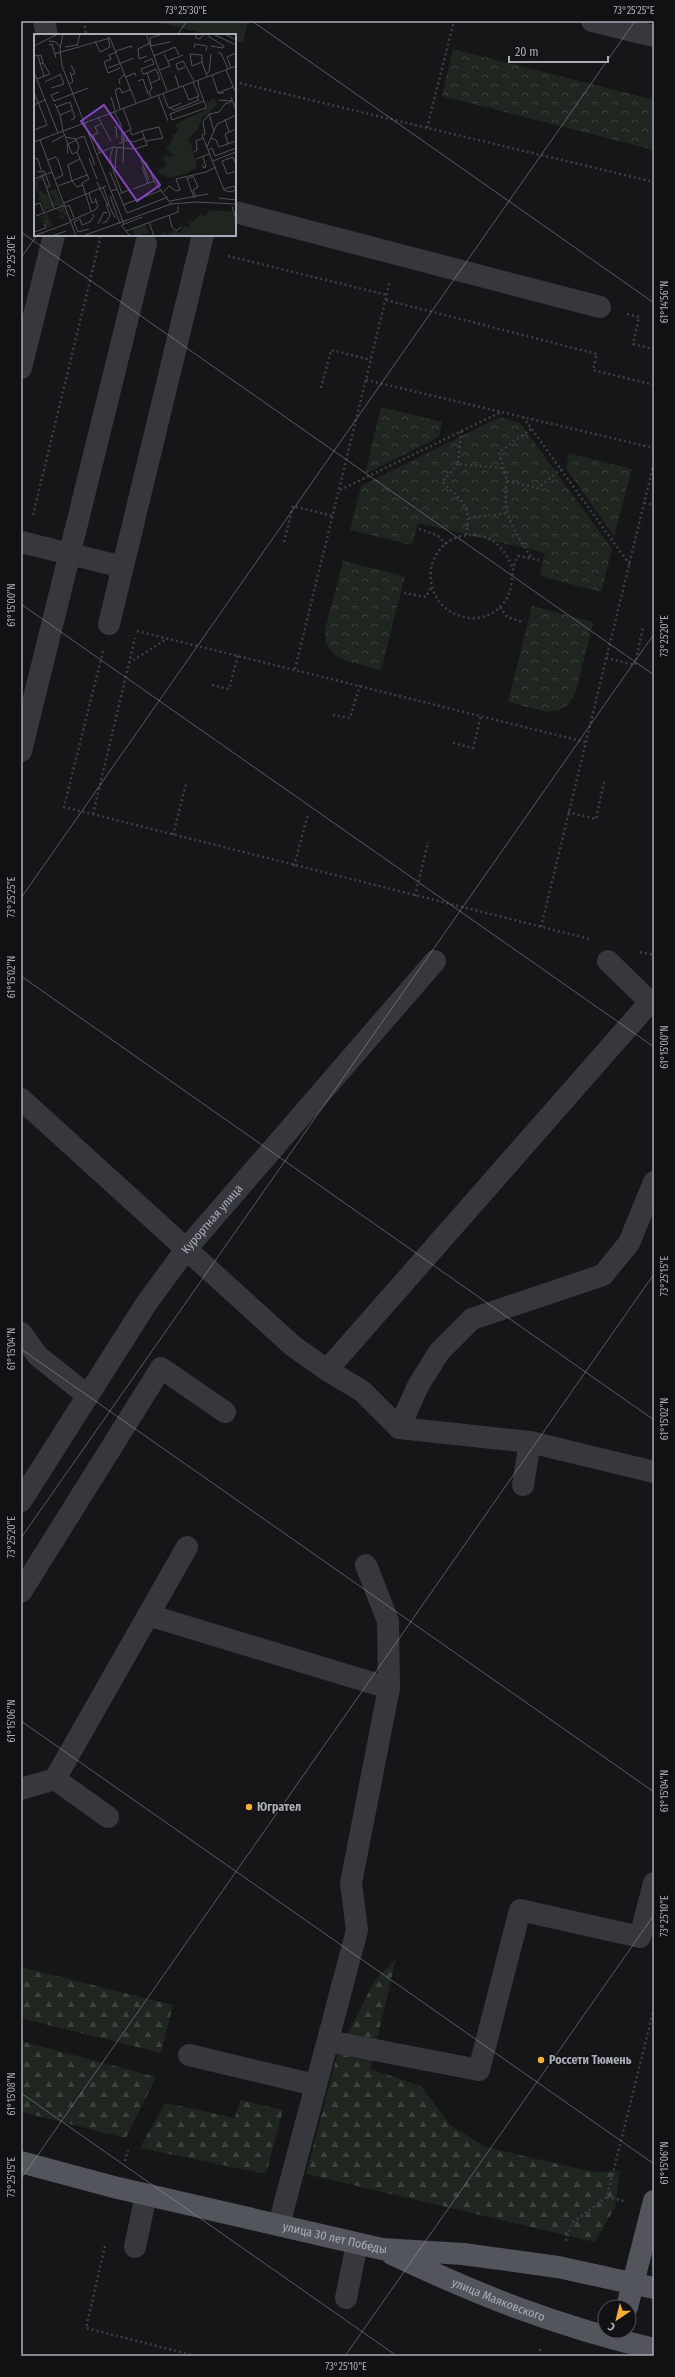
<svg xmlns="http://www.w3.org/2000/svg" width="675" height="2377" font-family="'Fira Sans Condensed',sans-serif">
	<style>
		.forest { fill: url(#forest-firs) }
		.park { fill: url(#park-crowns) }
		.pitch { fill: #1e261f }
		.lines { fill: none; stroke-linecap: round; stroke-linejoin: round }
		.path { stroke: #3d3f44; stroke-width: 2.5; stroke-dasharray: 2 3; stroke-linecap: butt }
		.minor { stroke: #37383d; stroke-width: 22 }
		.major { stroke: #53555c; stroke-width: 22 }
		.ticks { fill: none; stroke: #a8adb8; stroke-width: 1; stroke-opacity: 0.45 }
		.poi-dot { fill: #f2b134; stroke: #111113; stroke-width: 1.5 }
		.labels { text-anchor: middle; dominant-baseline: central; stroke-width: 3; stroke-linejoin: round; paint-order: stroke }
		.street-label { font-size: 12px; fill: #a8adb8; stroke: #111113 }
		.poi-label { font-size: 12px; font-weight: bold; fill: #a8adb8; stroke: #111113; text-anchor: start }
		.inset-road { fill: none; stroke: #505258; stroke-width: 1 }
		.view { fill: #8446be; fill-opacity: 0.15; stroke: #8446be; stroke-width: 2 }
		.inset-edge { fill: none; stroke: #a8adb8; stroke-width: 2 }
		.neatline { fill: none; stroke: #a8adb8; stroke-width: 1.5 }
		.ticks-label { font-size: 10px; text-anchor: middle; fill: #a8adb8 }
	</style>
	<defs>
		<pattern id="forest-firs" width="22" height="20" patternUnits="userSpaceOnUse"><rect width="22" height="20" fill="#1e261f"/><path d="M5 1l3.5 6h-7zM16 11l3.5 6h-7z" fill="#3c433d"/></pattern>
		<pattern id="park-crowns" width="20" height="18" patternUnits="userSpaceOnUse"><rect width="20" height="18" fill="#1e261f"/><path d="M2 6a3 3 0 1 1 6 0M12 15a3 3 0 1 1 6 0" fill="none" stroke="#3c433d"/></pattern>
	</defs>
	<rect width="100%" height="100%" fill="#161618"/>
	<!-- forest -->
	<path class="forest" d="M396,1959L370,2069L421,2086L450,2125L485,2147L593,2172L620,2171L615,2207L595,2242L306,2174L338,2052L375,1980Z
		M21,1967L173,2005L161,2053L21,2018Z
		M21,2041L156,2077L126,2138L21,2112Z
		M240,2100L283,2110L266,2174L140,2148L165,2103L235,2118Z"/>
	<!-- park -->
	<path class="park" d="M453,49L654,100V150L442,96Z
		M381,407L442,422L439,437L365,474Z
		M500,417L520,423L612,549L601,592L540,576L545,553L418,523L412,545L350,530L361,486Z
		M569,453L632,469L614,536L566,468Z
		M343,561L405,576L381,670L346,661L335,655L326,644L325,630Z
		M532,606L593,622L576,692L568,705L559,710L546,712L508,702Z"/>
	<!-- pitch -->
	<path class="pitch" d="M153,21H248L243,43L235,41V35H210Z"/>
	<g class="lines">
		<!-- path -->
		<path class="path" d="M84,21L86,35
			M235,82L654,182
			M427,128L454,21
			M228,256L387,295
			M386,300L597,354L593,370L654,385
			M627,314L639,317L633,344L654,349
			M366,380L654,448
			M321,388L331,350L371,360
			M523,417L630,565
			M531,429L499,452L507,481L538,488L561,469
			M461,431L458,464L503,468
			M458,464L442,482C462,501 472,505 466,535
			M507,481C501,514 515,532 532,559
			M340,490L501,412
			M644,503L654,505
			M33,515L101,235
			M469,518L507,513
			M419,529L437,535L446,544
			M284,542L293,506L333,516
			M512,566C505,550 494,536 474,535C420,533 414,611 470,618C481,619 494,614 501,606C517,589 508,573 518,556L539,560
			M404,593L426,597L431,588
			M500,607L507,617L522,622
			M137,631L585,742
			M103,651L64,807L590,939
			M606,658L635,665L643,627
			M129,663L168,638
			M295,669L390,281
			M212,685L229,689L238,655
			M333,715L350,718L360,685
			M453,743L473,748L481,716
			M568,812L596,819L604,782
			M93,814L135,638
			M173,835L186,784
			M294,866L308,814
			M415,896L428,842
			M541,927L654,462
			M640,952L654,955
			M125,2161L128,2150
			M607,2197L624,2201
			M566,2241L572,2223L607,2197L654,2008
			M105,2246L86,2328L196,2356
			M539,2356L541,2347"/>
		<!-- minor -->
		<g class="minor">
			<path d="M44,21L47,35"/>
			<path d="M592,21L654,36"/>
			<path d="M235,212L600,307"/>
			<path d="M21,368L54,235"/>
			<path d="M21,542L123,567"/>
			<path d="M109,624L203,235"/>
			<path d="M21,751L146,244"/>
			<path d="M21,1099L293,1346L327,1370L362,1391L399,1428L530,1442L654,1472"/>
			<path d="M21,1333L38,1356L88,1396"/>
			<path d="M327,1370L650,1002L608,961"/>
			<path d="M399,1428L418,1386L439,1352L472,1319L603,1275L629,1243L654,1182"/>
			<path d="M523,1485L530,1442"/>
			<path id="s1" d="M21,1501L146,1304L187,1248L435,961"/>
			<path d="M21,1592L161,1368L225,1412"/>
			<path d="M148,1615L389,1688"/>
			<path d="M21,1789L55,1779"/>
			<path d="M108,1817L55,1779L187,1547"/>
			<path d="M328,2041L479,2070L520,1910L640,1937L654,1883"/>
			<path d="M189,2055L315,2085"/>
			<path d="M279,2225L357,1930L351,1883L389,1688L388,1621L366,1565"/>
			<path d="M135,2247L146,2195"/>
			<path d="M346,2298L357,2244"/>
		</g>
		<!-- major -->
		<g class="major">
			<path id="s2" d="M21,2162L118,2188L382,2249L463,2254L558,2267L654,2288"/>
			<path id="s3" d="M392,2254C480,2296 560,2327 654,2349"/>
			<path d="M627,2307L654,2201"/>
		</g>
	</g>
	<!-- ticks -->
	<path class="ticks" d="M252,21L654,303M177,35L187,21M21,232L654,675M21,258L37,235M21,604L654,1047M21,898L635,21M21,976L654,1420M21,1349L654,1792M21,1538L654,634M21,1721L654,2164M21,2093L397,2356M21,2179L654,1274M345,2356L654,1915"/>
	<!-- markers -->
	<g class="poi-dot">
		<circle cx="249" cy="1807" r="4"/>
		<circle cx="541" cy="2060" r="4"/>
	</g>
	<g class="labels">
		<!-- street labels -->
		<g class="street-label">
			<text stroke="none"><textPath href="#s1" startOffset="341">Курортная улица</textPath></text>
			<text stroke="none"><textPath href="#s2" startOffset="323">улица 30 лет Победы</textPath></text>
			<text stroke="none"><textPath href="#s3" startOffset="116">улица Маяковского</textPath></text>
		</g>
		<!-- poi labels -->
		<g class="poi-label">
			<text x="257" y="1807">Югрател</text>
			<text x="549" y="2060">Россети Тюмень</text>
		</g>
	</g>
	<!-- overview -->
	<g transform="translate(34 34)">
		<rect width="202" height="202" fill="#161618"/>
		<path d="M179,64L184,70L168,84L164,95L156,103L157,106L152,103L157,110L163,133L152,140L132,144L130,139L129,142L125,139L121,133L125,137L128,133L130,135L132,130L128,125L132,121L137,124V122H140L132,114L139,106L138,100L140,101L144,96L141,89L144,90L145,88L170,77L173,74V66L175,69ZM9,137L10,145L4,147V157L8,156V159L14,161L17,169L21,166L15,157L22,155L33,180L32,183L26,174L31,186L24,183L27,180L22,175L25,172H19L11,177L7,166H4L6,163L0,150ZM174,176H178L202,202H126L131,196L132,201L139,197L146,199L150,192L155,193V185L158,188L167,180L171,183L175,179ZM13,179L18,192L13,194L8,187L12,183L1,186Z" fill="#1e261f"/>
		<path d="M186,189L197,202H146L170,195Z" fill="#1e261f"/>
		<path d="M175,176L202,178V202H197L186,189L170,195L168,187ZM111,190L115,199L101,202L98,195Z" fill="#1e261f"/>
		<path class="inset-road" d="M29,0L26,15L28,32L90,190M112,0L133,57M162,0V4L166,5L170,0M179,0L202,11M191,0L202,6M126,1L116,4L117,12L136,8M174,2L190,12L189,14L177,12M15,7L22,8L26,13M61,7L66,18L76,13L74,3M15,11L18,10L22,24M0,12L24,0M43,12L46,0M31,13L43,11M160,14L161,10L173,12L172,17M82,17L97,12L98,14M83,18L75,21L77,25L70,28L74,39L86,34M184,19H187L194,35M20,20L76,4L102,69M0,22L7,21L9,29L5,30M4,22L10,42M113,22L105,25L104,15L116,9M120,22L141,13L145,21M134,27L149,21M110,28L118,25L120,30L107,35L109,40L113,39L118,54L115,58L117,63M168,28V21L156,20L158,32L168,28L173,42M37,31L41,39L37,41M151,33L144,36L142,30L149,27L160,47M74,34L100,24M197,34L193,23L202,19M126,36L136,32L130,20M192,36L202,59M0,38L24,99M113,39L122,35L126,45L117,49M172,40L175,38L177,20M141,41L145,53M178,41L184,59H190M92,43L101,39L102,42M3,45L16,40L9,29M164,46L165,54L170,67L172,72V74L138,86L136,80L170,67M104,47L109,45L114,60M11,48L27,40M35,50L39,48L36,38M86,50L85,46L91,40M149,52L155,66M17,54L30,50L26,40M0,58L13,91L0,96M25,58L17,61L20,67L54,54M184,59L199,53M129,60L134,73L140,76L165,66L163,63M124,61L134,87M77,63L81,76M197,63L202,76M155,66L165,62L159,48M185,66L198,67M21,70L26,81M0,71L11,66M22,73L36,68L41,84L37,86M136,74L147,69M86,75L81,56L86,54L88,59L97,55M80,77L88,93M175,80L169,88L171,100L168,101L190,156L196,158L202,156M64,83L77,107M191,85L195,98M80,93H82L83,104M29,97L38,120L43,118M29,97L26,81L38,76M108,97L125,93L129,104L112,107M180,97L175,80L185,78L191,70L198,67M32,103L42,105L50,102L61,131M177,104L182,106L185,113L202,107M42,105L45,113L43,118L55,145L48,149L57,177M6,106L42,202M90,106L99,108L111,104M0,108L202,32M18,108L31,101M85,109H88V96M194,110L191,100L202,95M79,113L76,124L79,135M83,113L81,133H83M173,113L183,90L202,81M174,116L178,114L181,122L202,114M160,118L163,116L162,107L169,104M66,119L59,101L64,99L61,93L67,90M34,120L33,111L42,106M63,120L79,113L101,115L113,111L108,97L98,101L96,96M0,124L4,125L7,136M55,124L63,145M46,125L34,131L38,147L43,153L48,151M162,125L175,120M14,126L22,123L24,126L29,141L21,145M107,126L115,146M179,127L202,118M112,128L120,147L137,170M89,129L90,99L97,95L89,74M168,131L170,134L172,133L169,123M202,131L199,123L188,127L193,140L202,137M108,133L114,149M79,136L88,159M3,138L10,137L16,152L13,153M76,138L83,155M8,141L20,175M153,144L160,164M0,145L18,138M153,145L159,142L164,153L159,156L162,163M63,148L74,172M24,152L53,141M69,153L75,169M99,155L120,147M190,155L200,152L202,156M77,157L83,155L85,160L95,156M130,158L135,152L142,157L146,156L142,145L172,138L182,133M55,159L58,169L62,167M85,160L93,179L134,163M76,162L86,190M185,164L202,166M136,167L174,160M30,169L72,152M74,169L81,184M0,171L6,169L10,179M89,171L128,156M198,172L202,185M31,173L35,171L40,184M135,181L138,193L142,197L147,193M2,182L31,171M36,187L61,176L64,172L61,164M115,188L120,202M69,189L73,187L76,181L72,171M64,190L70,178L73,179M87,191L96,202M88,191L108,183M55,195L44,198L40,188L46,185L48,191L56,188L60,182L58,180M92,197L144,178V172M0,198L12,194L10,190M0,202L37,188M18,202L32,197M49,202L137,170L162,168L202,170"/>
		<path class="view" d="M70,71L126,151L103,167L47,87Z"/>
		<rect width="202" height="202" class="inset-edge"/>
	</g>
	<!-- border -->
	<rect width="675" height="2377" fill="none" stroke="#111113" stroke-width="44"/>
	<!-- north arrow -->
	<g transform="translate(617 2319) rotate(215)"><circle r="19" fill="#111113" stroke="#4d4f55"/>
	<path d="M0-3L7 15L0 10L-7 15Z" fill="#f2b134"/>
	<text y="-6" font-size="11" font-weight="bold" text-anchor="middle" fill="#a8adb8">С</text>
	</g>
	<!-- scale -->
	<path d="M509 56v6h99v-6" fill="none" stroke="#a8adb8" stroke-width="2"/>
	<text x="515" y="56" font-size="12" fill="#a8adb8" stroke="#111113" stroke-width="3" paint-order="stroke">20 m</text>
	<rect x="22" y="22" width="631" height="2333" class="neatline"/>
	<g class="ticks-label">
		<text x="186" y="14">73°25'30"E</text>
		<text x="634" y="14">73°25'25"E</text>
		<text transform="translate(11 256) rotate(-90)" y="4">73°25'30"E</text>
		<text transform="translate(664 302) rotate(-90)" y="4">61°14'56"N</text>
		<text transform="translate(11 605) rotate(-90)" y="4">61°15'00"N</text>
		<text transform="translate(664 636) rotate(-90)" y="4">73°25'20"E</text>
		<text transform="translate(11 897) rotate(-90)" y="4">73°25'25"E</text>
		<text transform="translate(11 977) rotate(-90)" y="4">61°15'02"N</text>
		<text transform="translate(664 1047) rotate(-90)" y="4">61°15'00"N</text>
		<text transform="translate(664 1276) rotate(-90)" y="4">73°25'15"E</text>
		<text transform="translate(11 1349) rotate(-90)" y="4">61°15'04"N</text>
		<text transform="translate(664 1419) rotate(-90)" y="4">61°15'02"N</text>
		<text transform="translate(11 1537) rotate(-90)" y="4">73°25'20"E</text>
		<text transform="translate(11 1721) rotate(-90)" y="4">61°15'06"N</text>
		<text transform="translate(664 1791) rotate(-90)" y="4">61°15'04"N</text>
		<text transform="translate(664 1916) rotate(-90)" y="4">73°25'10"E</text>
		<text transform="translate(11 2094) rotate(-90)" y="4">61°15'08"N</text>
		<text transform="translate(664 2163) rotate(-90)" y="4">61°15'06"N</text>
		<text transform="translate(11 2177) rotate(-90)" y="4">73°25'15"E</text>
		<text x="346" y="2370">73°25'10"E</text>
	</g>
</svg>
